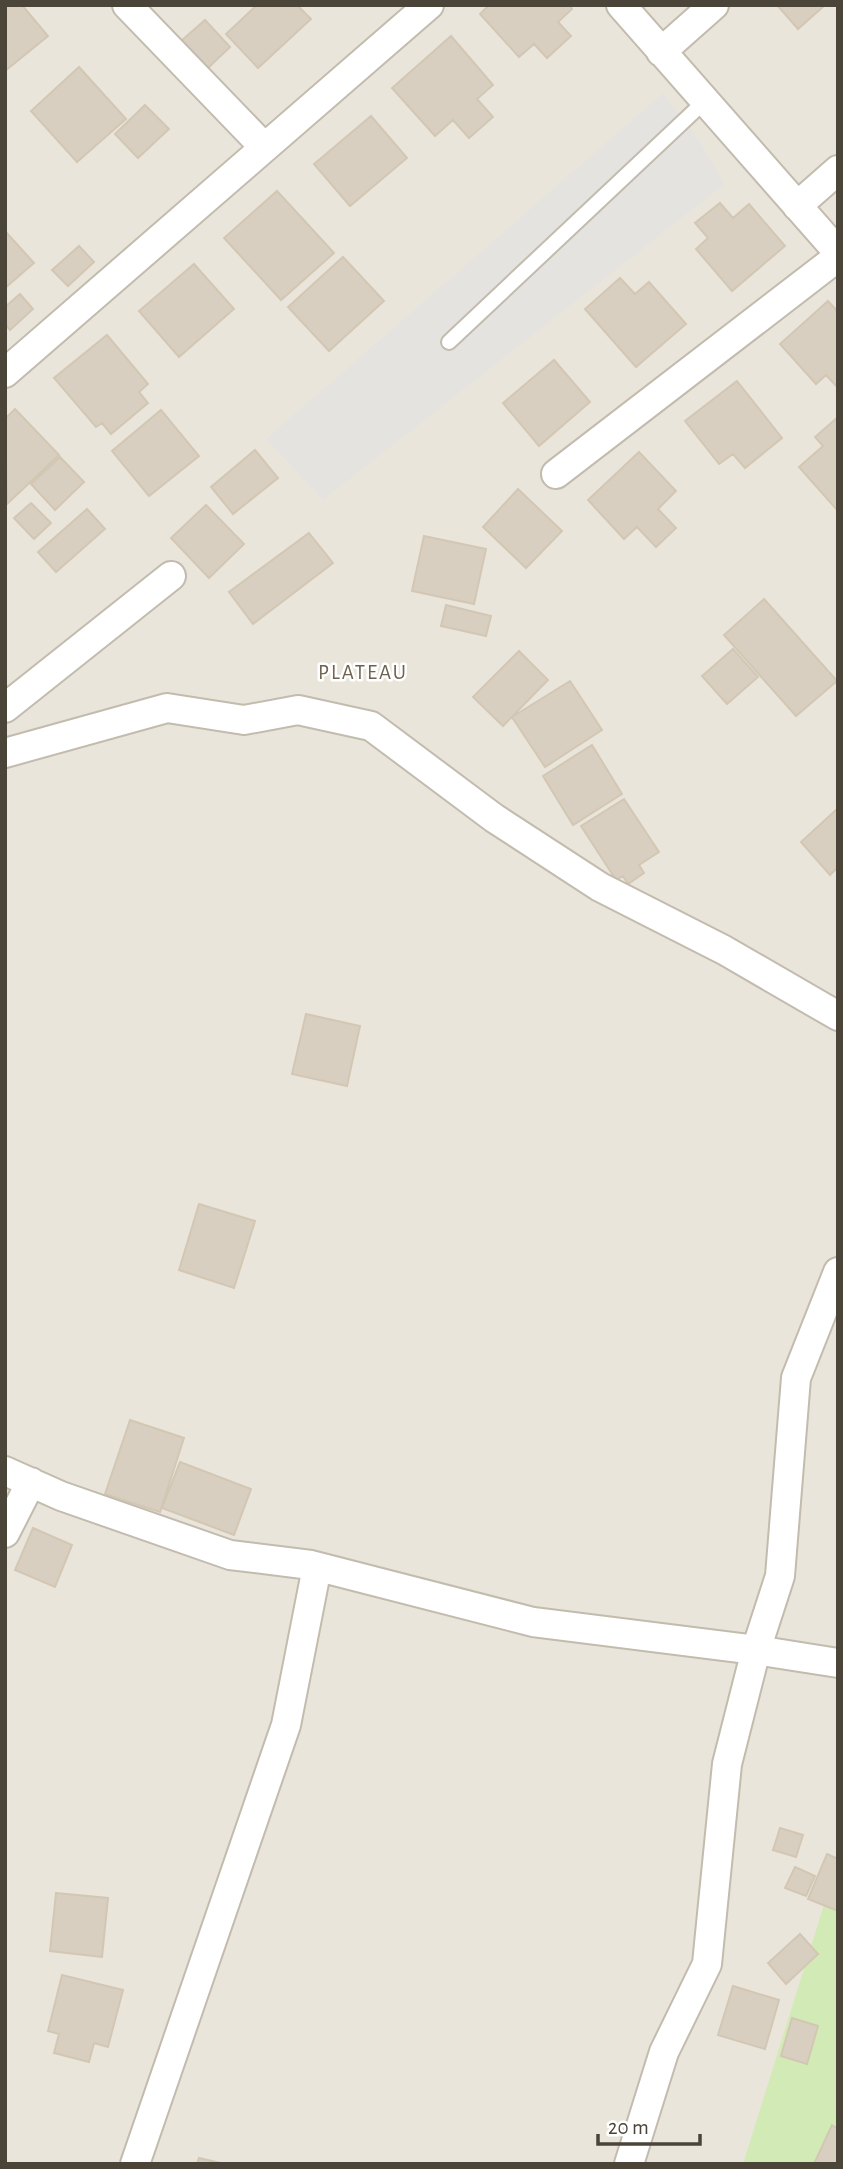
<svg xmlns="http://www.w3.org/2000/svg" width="843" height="2169" font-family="'Alegreya Sans',sans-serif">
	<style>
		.residential { fill: #eae5da }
		.green { fill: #d2eab5 }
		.parking { fill: #e5e3e0 }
		.building { fill: #d8cfc1; stroke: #d3c7b4; stroke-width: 2 }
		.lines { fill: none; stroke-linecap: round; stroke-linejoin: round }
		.service-casing { stroke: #c2bbae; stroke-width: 18 }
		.minor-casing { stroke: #c2bbae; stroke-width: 32 }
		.service { stroke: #fff; stroke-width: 14 }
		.minor { stroke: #fff; stroke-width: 28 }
		.labels { text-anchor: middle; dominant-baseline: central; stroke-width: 5; stroke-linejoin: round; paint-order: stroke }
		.neighbourhood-label { font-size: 21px; letter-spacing: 2px; fill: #6e6250; stroke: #fff }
	</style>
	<rect width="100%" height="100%" fill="#f6f3ec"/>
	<!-- residential -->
	<path class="residential" d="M5,5H838V2164H5Z"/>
	<!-- green -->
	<path class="green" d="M838,1860V2164H743Z"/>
	<!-- parking -->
	<path class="parking" d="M663,93L697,137L725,184L323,500L266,439Z"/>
	<!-- building -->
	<path class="building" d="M5,5H22L48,36L5,71Z
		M257,5H297L311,19L258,68L226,34Z
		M489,5H569L572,9L558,22L571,36L547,58L534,44L519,57L480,14Z
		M777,5H825L798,29Z
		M205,20L230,47L207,69L181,41Z
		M451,36L493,85L477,99L493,117L469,138L453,120L435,136L392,88Z
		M79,67L126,119L77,162L31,111Z
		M145,105L169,129L138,158L115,134Z
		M371,116L407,158L350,206L314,164Z
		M277,191L334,253L281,300L224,238Z
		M720,203L733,218L749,204L785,246L732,291L696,249L708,238L695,223Z
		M5,231L34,263L5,288Z
		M79,246L94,262L68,286L52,270Z
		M343,257L384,301L329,351L288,307Z
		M194,264L234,309L179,357L139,311Z
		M620,278L635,294L649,282L686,324L636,367L585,309Z
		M20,294L33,309L10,330L5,324V307Z
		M828,301L838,312V388L826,375L816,384L780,344Z
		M107,335L148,384L139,392L148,403L111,434L102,423L96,427L54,378Z
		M554,360L590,402L539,446L503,403Z
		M737,381L782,438L745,468L733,454L719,464L685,421Z
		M15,409L59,455L7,504L5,419Z
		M161,410L199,456L149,496L112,451Z
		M838,417V511L799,467L823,446L815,437Z
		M255,450L278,478L233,514L211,487Z
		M639,452L676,491L658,509L676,528L656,547L637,527L624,539L588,500Z
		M60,457L84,482L55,510L31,484Z
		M518,489L562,531L526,568L483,527Z
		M31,503L51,523L34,539L14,518Z
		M206,505L244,544L209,578L171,538Z
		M87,509L105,529L56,572L38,552Z
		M309,533L333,563L253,624L229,592Z
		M424,536L486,549L474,604L412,591Z
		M764,599L837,681L796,716L724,635Z
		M446,605L491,616L486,636L441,626Z
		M733,649L758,677L727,704L702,676Z
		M519,651L548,680L503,726L473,697Z
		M570,681L602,730L545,767L512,717Z
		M592,745L622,794L573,825L543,776Z
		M624,799L659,852L639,865L644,873L628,884L623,876L616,880L581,826Z
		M837,809L838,867L830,875L801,842Z
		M306,1014L360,1026L347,1086L292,1074Z
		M199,1204L255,1221L234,1288L179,1270Z
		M130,1420L184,1438L160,1512L105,1494Z
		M180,1462L251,1489L234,1535L162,1508Z
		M33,1528L72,1545L55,1587L15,1570Z
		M780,1828L803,1835L796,1857L773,1850Z
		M827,1854L838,1859V1911L808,1899Z
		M795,1867L815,1876L806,1896L785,1888Z
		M56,1893L108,1898L102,1957L50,1951Z
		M800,1934L818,1954L786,1984L768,1963Z
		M62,1975L123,1990L108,2047L94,2043L89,2062L54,2053L59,2034L48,2031Z
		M733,1986L779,2000L765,2049L718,2035Z
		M792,2018L818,2026L807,2064L781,2056Z
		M832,2125L838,2129V2164H814Z
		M199,2158L225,2164H197Z"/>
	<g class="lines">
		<!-- service casing -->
		<g class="service-casing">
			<path id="service" d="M449,342L705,101"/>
		</g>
		<!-- minor casing -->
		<g class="minor-casing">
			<path id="minor" d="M127,5L264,147
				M621,5L838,252
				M661,52L714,5
				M797,206L838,170
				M5,373L429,5
				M556,474L838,257
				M5,708L171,576
				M5,753L167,708L244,720L298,710L371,726L494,818L600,887L724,950L838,1016
				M5,1471L61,1496L230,1555L311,1565L533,1622L756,1650L838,1663
				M5,1533L31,1482
				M135,2164L286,1725L317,1567
				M629,2164L664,2052L707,1964L727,1764L756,1650L780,1576L796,1378L838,1272"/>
		</g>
		<!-- service -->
		<use href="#service" class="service"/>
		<!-- minor -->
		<use href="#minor" class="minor"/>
	</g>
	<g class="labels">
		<!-- neighbourhood labels -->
		<g class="neighbourhood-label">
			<text x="363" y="672">PLATEAU</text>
		</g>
	</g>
	<!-- border -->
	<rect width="843" height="2169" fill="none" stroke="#4b4439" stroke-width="14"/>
	<!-- scale -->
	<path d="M598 2134v10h102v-10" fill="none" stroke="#4b4439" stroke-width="3.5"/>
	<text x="608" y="2134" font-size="21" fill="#4b4439" stroke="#ffffff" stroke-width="5" paint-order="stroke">20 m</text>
</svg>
